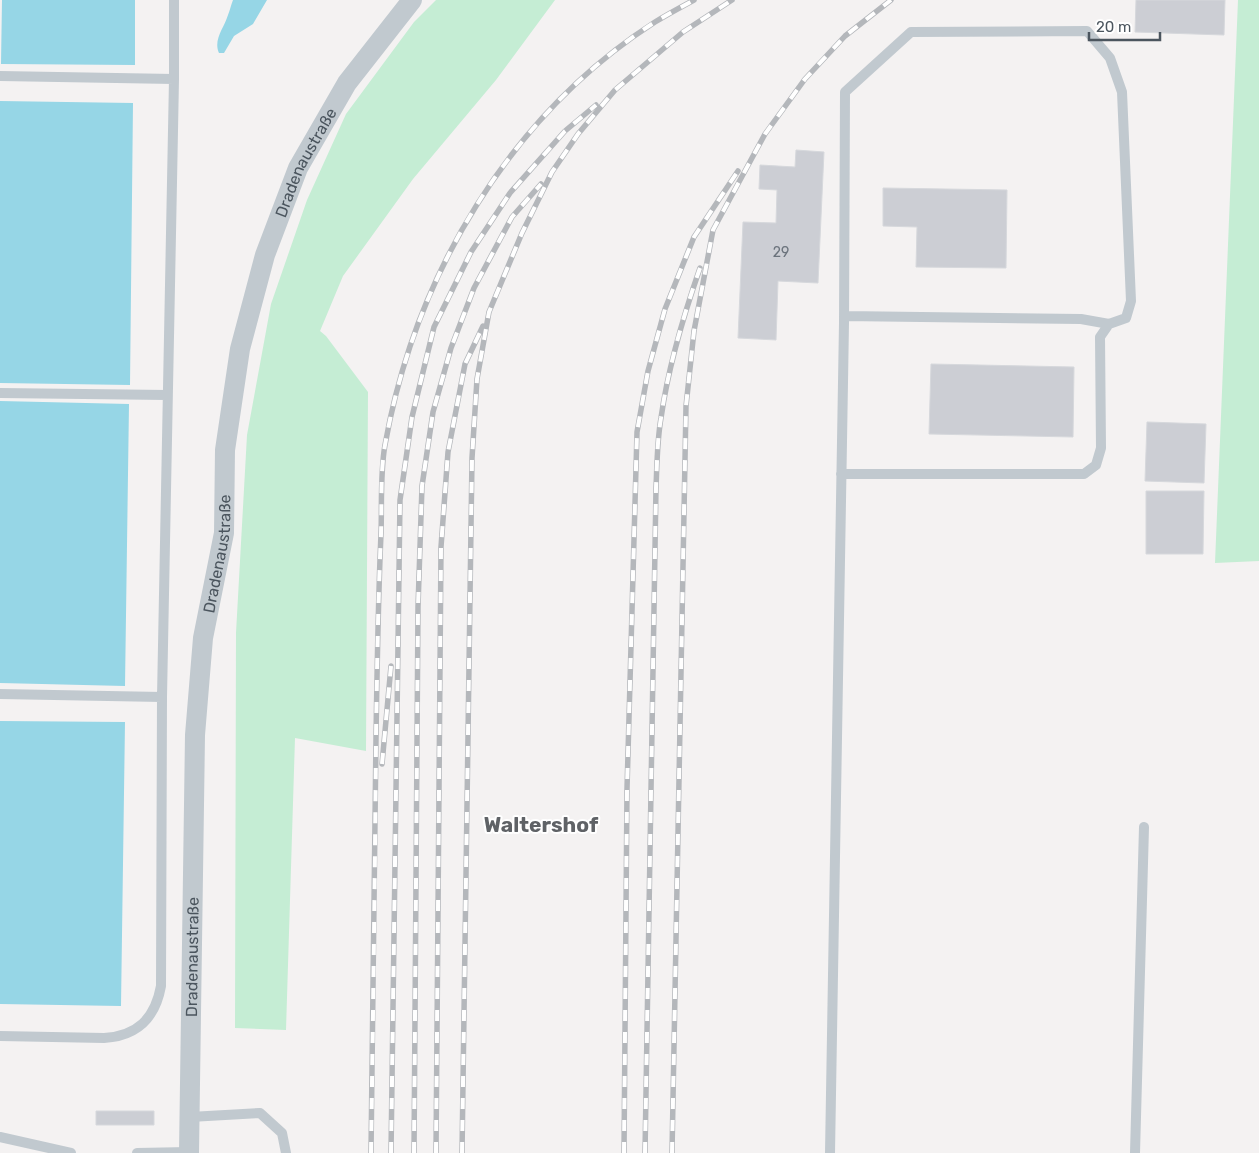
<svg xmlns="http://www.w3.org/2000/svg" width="1259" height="1153" font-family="Rubik,sans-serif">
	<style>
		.green { fill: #c5edd4 }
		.water { fill: #96d6e6 }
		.building { fill: #ccced4; stroke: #d6d8dc }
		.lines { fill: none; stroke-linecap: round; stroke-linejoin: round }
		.service { stroke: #c1c9cf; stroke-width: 10 }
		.minor { stroke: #c1c9cf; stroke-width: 20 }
		.rail-casing { stroke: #b4b7bb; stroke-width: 5.5 }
		.rail { stroke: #fff; stroke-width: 4; stroke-dasharray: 11; stroke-linecap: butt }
		.labels { text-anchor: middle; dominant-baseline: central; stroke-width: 4; stroke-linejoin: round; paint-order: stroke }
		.number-label { font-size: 14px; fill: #6b737c }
		.street-label { font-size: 16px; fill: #4b555e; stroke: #fff }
		.district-label { font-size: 21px; font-weight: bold; fill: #5f6266; stroke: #fff }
	</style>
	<rect width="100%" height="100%" fill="#f4f2f2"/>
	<!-- green -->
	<path class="green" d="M436,0H555L496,80L413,179L343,276L320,331L326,336L368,392L366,751L295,738L286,1030L235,1028L236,633L247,435L271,304L307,200L346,114L414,22Z
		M1238,0H1259V561L1215,563Z"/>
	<!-- water -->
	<path class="water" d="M2,0H135V65L1,64Z
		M233,0H267L253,24L234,36L224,53H219C213,40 224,28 228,15C230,10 231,5 233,0Z
		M0,101L133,103L130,385L0,383Z
		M0,401L129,404L125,686L0,683Z
		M0,721L125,722L121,1006L0,1004Z"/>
	<!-- building -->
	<path class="building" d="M1136,0H1225L1224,35L1135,32Z
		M796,150L824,152L818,283L778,281L776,340L738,338L743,222L776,223L777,190L759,189L760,165L795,167Z
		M883,188L1007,190L1006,268L916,267L917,227L883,226Z
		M931,364L1074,367L1073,437L929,434Z
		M1147,422L1206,424L1204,483L1145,481Z
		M1146,491H1204L1203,554H1146Z
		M96,1111H154V1125H96Z"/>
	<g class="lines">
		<!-- service -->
		<path class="service" d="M0,76L174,79
			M844,316L1081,319L1109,324
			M0,393L167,395
			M0,694L162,697
			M0,1036L104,1038C137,1036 155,1019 161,986L162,697L174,79V0
			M190,1117L260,1113L282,1133L286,1153
			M0,1137L71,1153
			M137,1153L189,1152
			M830,1153L844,323L845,92L911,32L1087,31L1110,58L1122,92L1131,301L1126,318L1109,324L1100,337L1101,448L1096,465L1084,474H841
			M1135,1153L1144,827"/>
		<!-- minor -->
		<path class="minor" id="s1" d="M189,1153L195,735L203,638L224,533L225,450L240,349L265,255L298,168L347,83L412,0"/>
		<!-- rail casing -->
		<g class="rail-casing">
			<path id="rail" d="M382,764L391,666
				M371,1153C373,1015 375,877 376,738C377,670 378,602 381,534C382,506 380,472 385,445C415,276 509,116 655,22C668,14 681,7 694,0
				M391,1153L400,500L412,417L434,327L471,252L510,193L565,131L596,105
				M414,1153L418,607L422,486L433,412L451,348L474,288L512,217L541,184
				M436,1153L441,547L448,452L465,364L483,326
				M462,1153L472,458L477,379L489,312L522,233L552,172L578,134L615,90L683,32L732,0
				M624,1153L627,789L637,432L648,371L665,309L694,237L738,171
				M645,1153L656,488C657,465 657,441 661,418C668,368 683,317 700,268
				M672,1153L686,406L694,331L713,230L765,134L805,79L845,36L891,0"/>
		</g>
		<!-- rail -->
		<use href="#rail" class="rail"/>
	</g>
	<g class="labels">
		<!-- number labels -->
		<g class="number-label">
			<text x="781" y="252">29</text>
		</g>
		<!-- street labels -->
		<g class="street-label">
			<text stroke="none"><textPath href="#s1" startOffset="1006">Dradenaustraße</textPath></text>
			<text stroke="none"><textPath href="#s1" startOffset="601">Dradenaustraße</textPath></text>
			<text stroke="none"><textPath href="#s1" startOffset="196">Dradenaustraße</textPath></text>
		</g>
		<!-- district labels -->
		<g class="district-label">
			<text x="541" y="824">Waltershof</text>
		</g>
	</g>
	<!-- scale -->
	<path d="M1089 32v8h71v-8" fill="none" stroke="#4b555e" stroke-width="2.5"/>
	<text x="1096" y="32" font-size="15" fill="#4b555e" stroke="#ffffff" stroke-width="4" paint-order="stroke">20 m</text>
</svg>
